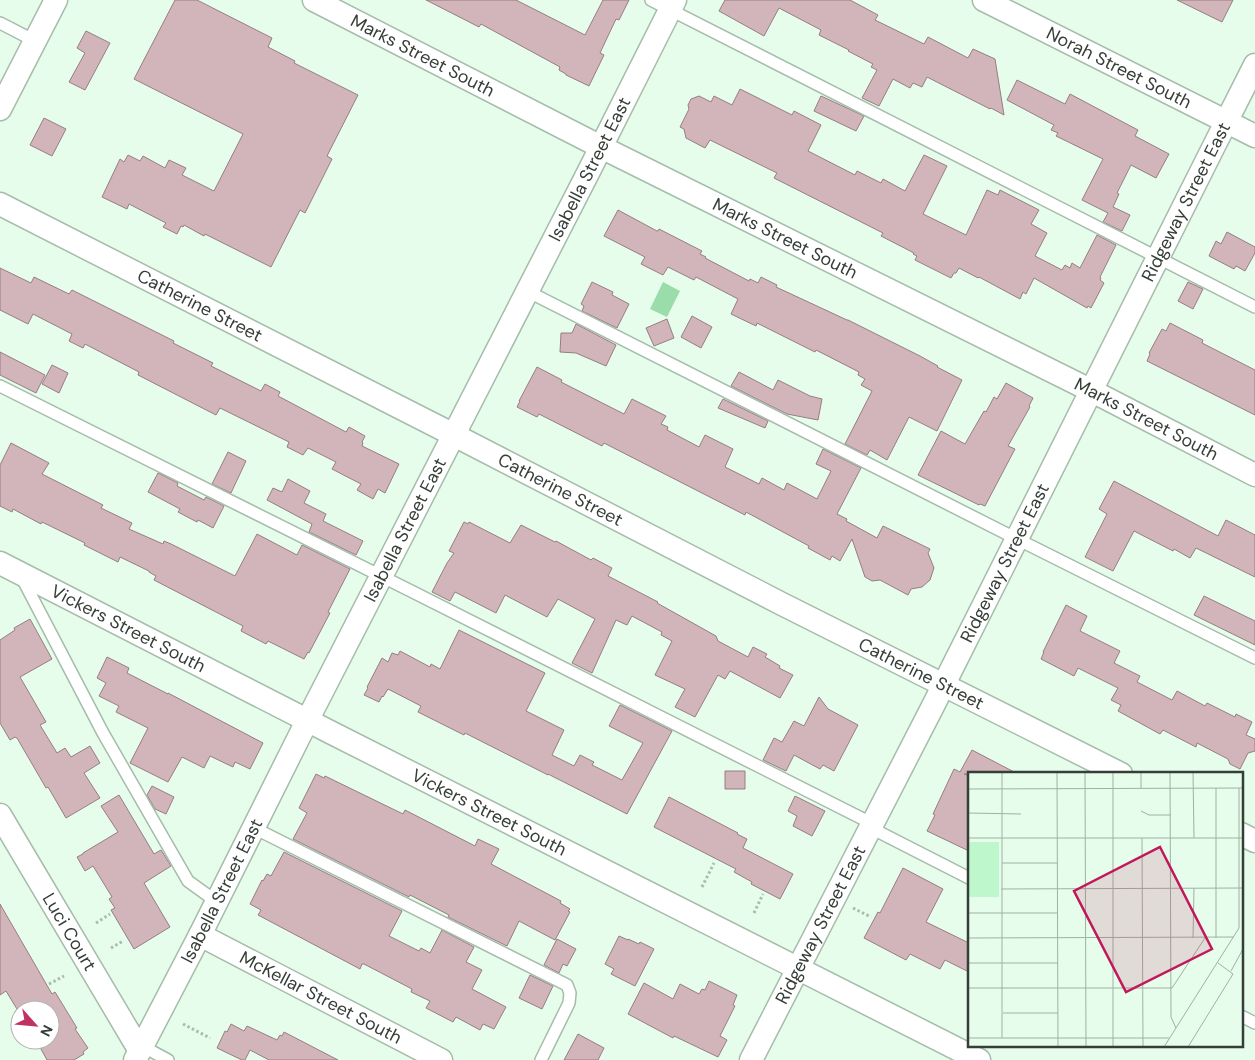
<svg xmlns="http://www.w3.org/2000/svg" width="1255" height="1060" font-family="'DM Sans',sans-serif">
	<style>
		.water { fill: #9addab }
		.building { fill: #d2b5bb; stroke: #977d82 }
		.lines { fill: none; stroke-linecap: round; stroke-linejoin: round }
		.service-casing { stroke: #a6bcab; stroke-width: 14 }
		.minor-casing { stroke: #a6bcab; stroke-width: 25 }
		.path { stroke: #aabcae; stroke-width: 3; stroke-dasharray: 2.5 2.5; stroke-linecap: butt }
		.service { stroke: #fff; stroke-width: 11 }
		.minor { stroke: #fff; stroke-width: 22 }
		.labels { text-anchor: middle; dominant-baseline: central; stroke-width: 5; stroke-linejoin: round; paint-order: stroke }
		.street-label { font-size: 18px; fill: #353e37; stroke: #fff }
		.inset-road { fill: none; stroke: #9fb1a3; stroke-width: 1 }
		.view { fill: #c2185b; fill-opacity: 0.15; stroke: #c2185b; stroke-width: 2.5 }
		.inset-edge { fill: none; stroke: #353e37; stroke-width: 2.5 }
	</style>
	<rect width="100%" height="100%" fill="#e6fdeb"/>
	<!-- water -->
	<path class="water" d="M663,282L680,291L667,317L650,309Z"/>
	<!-- building -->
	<path class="building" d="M175,0H197L272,38L268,47L295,61L294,63L358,95L327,156L332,159L305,213L300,210L271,267L205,234L204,236L184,225L183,227L181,226L177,234L163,227L166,223L129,204L127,209L102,197L120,159L124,162L128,155L140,161L143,156L165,168L169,160L186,168L182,175L214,191L243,134L134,79Z
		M426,0H516L585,35L603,0H629L619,20L616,19L600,53L604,55L589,86L566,75V74L559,70L560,67L481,24L479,27Z
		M725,0H850L878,15L875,20L924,44L928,37L968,58L973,49L995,59L1004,115L991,108L990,109L927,77L922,87L913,83L910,88L893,79L879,106L862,98L877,70L871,67L873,64L848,51L849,50L819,35L821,30L779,8L764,36L719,11Z
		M1177,0H1233L1222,22Z
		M86,31L110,43L85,90L69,82L85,53L77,48Z
		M1017,80L1065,104L1070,94L1138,130L1135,136L1169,154L1156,178L1131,165L1117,193L1119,194L1113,207L1130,215L1122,231L1103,222L1108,213L1082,200L1103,159L1056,136L1058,133L1051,130L1054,125L1007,100Z
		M740,89L792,115L794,111L821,125L808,151L855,175L857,171L881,183L883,179L905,191L924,155L947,166L923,214L966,235L987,190L998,195L1000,190L1039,210L1031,224L1047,233L1035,256L1062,270L1065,265L1070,268L1072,263L1080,268L1097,235L1116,245L1100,277L1101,278L1100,280L1104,283L1091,308L1088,306L1087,308L1034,278L1026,294L1023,292L1020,299L979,277L978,278L959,268L956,273H954L951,278L915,260L917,256L913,254L914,253L881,236L883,233L774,178L777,173L710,140L705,148L686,138L684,129L680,127L689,109L688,105L691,99L699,96L711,102L714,96L732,105Z
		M821,96L864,116L856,131L814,111Z
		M44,118L66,129L52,156L30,145Z
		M618,210L657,231H658L659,229L702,251L700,254L706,257L705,258L749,281L750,279L758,283L761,277L777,285L776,287L847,320H848L920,356L938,366L937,367L962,380L937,431L909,417L887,460L870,450L867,455L845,444L872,391L861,385L865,379L858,375L859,372L816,350L815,352L757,323L756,326L731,314L738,299L696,277L694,280L668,267L663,275L641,264L645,257L604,236Z
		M1227,232L1255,247V253L1245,271L1236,266L1234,269L1209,256L1216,241L1221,244Z
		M0,268L31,283L34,277L69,294L72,290L174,341L173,343L213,363L211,366L261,391L265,384L280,392L278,396L346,432L349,427L365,436L362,442L363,443L362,446L399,464L385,493L378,489L373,499L357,490L361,484L332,469L336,462L308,448L303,455L287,447L289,442L220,408L216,415L138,375L139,372L85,344L83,348L69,341L72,334L33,314L28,324L0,310Z
		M592,282L613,292L612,295L629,304L617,328L582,311L584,306L581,304Z
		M1188,282L1203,289L1193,309L1178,301Z
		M692,316L712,327L701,348L681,337Z
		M667,319L674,338L654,346L646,328Z
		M1170,323L1203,340L1202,343L1255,370V415L1147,361L1150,354L1149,353L1162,329L1166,331Z
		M576,324L616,345L606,366L576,353L560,352L561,333H572Z
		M0,352L45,375L36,393L0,375Z
		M52,365L68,373L59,393L42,384Z
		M537,367L562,380L561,382L624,414L632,399L666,416L661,424L668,427L667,430L699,447L705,435L733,449L725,467L759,484L762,478L784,490L787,483L817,499L831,471L816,464L823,449L861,468L837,514L847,519L846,521L877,538L883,526L930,549L928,553L934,568L930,580L922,587L911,589L908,595L880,580L872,581L865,577L852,539L840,561L832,556L830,560L808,548L809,546L746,512L745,515L604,443L602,446L539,414L537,417L517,407L520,401H519Z
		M739,372L773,390L778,380L810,396L822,399L818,420L787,414L731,386Z
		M1006,383L1033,398L1029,406L1030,407L1008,446L1015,449L985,506L980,504L979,505L918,475L941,431L965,444L984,411L986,412L994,397L997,399Z
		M723,399L768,421L765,428L718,408Z
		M11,443L49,463L42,474L103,505L101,508L132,523L129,529L163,544L164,541L171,544L235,576L257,534L297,555L302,545L350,569L328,612L330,613L309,653L308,652L304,659L268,641L266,644L241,631L243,626L154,580L156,576L149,572V571L120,557L118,562L84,545L85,543L42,522L41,524L13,509L12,512L0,506V465Z
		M228,452L246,461L231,493L212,484Z
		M158,473L178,483L177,486L204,500L206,497L224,506L213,528L198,520L197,522L178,512L180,509L148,492Z
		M288,479L310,491L304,503L326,514L323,521L363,541L356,555L309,532L312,524L267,500L273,488L282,492Z
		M1114,481L1218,536L1226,520L1255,535V577L1196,548L1190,558L1174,549L1173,551L1134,531L1113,571L1085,557L1107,514L1099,509Z
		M464,522L468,524L469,522L510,543L521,525L555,542L556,541L591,560L593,558L612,568L608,576L658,602L657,603L716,636L718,641L748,657L753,647L767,654L765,657L780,666L779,668L793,675L780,698L730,671L725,679L718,675L695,717L675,707L685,689L655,675L672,641L661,635L662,632L632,616L627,625L616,620L592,673L572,663L595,619L558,599L547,617L505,595L496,613L455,592L450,601L432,592L447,563L454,553L449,551Z
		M1204,596L1255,621V645L1194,615Z
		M1066,605L1087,616L1080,631L1120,651L1114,663L1140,676L1137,682L1172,700L1177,691L1205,706L1207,703L1235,717L1236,714L1252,722L1246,735L1255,739V751L1248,753L1240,769L1230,764L1228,759L1197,743L1196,747L1163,730L1160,734L1118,711L1121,705L1111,700L1118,688L1078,668L1074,676L1041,659L1044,652H1043Z
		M30,619L52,659L20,677L46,722L40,725L57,753L65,748L71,757L90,746L100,763L84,773L100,798L66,818L48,787L46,788L17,738L15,737L10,740L0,723V640L15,630L14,628Z
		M459,630L545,673L526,711L564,730L552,755L574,766L580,755L594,762L592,765L622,780L643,743L609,726L620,705L672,731L627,814L548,774V775L465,733L464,735L418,712L421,706L388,689L383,697L382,696L379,702L364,695L368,688L367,687L382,658L388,662L392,653L398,655L400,651L430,667L431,664L440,669Z
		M107,657L129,668L127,673L168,694V693L263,743L250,769L235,762L233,767L210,756L204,768L182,757L168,782L130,763L148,728L116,712L119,706L99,696L106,683L97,678Z
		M819,697L828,709L858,725L834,771L823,765L820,769L794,755L786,771L763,760L774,738L782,742L794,721L804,726Z
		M972,750L1018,774H964L969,776V851L927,831L935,815L933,814L954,769L960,772Z
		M725,771H745V789H725Z
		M316,774L324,778L325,776L403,814L405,810L475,846L478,839L499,849L491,864L561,901L560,903L570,909L568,911L570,912L555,940L519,921L507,946L448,917L449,915L410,895L409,897L293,839L307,813L299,808Z
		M152,786L174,797L166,814L155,809L147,795Z
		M119,795L154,854L161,850L171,866L144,883L170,927L134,949L111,910L115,908L109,899L112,897L93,866L85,871L77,857L83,854V853L118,832L101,806Z
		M795,796L825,811L812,836L793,826L797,816L788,811Z
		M669,797L738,833L737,834L747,839L743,848L793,874L780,899L751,884L752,882L734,872L736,869L654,827Z
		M284,852L402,911L389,936L419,951L421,948L430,953L442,930L474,947L466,962L482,970L472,989L506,1007L494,1029L483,1024L480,1030L456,1017L453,1022L426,1008L430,1001L411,992L412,989L364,964H362L360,969L258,915L261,910L250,904L262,880L263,881L267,874L271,876Z
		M903,868L943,889L926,922L969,943V972L945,960L940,969L910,954L906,960L864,938L878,912L880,913Z
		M0,904L52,994L55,992L77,1028L75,1029L88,1048L83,1052L84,1054L74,1060H47L36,1040H50V1010H20V1014L6,991L0,995Z
		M619,936L628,940V939L639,944L640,942L654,949L635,986L611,974L614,969L605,964Z
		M557,939L576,949L567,966L563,964L559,973L544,965Z
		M530,975L553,986L542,1009L519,998Z
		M709,981L737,995L733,1005L735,1006L720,1036L727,1040L718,1057L674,1036L673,1038L628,1014L644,983L673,999L680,984L699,994L702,989L705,990Z
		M231,1024L244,1031L247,1026L277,1040L280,1035L282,1036L284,1032L338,1060H269L250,1050L245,1060H242L217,1048L225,1031L227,1032Z
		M578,1034L604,1048L598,1060H564Z"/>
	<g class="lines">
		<!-- service casing -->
		<g class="service-casing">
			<path id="service" d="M651,0L1255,307
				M0,23L35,41
				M527,291L1017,539L1255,658
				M0,386L405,588L873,824
				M22,578L103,733L188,881L217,902
				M254,828L567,985L570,993L569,1003L541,1060
				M871,828L969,878
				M1241,1016L1255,1023
				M142,1046L168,1060"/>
		</g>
		<!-- minor casing -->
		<g class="minor-casing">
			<g id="minor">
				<path id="s1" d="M314,0L601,147L1092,391L1255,475"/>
				<path id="s2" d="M984,0L1255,136"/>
				<path d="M0,109L56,0"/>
				<path id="s3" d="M0,204L454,435L782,604L1121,774"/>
				<path id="s4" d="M0,563L332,733L979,1060"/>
				<path id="s5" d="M0,815L140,1051"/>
				<path d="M1241,834L1255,841"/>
				<path id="s6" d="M200,935L441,1060"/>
				<path id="s7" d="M135,1060L200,935L307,721L589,171L675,0"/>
				<path id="s8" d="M751,1060L932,708L1214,146L1255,65"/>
			</g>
		</g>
		<!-- path -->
		<path class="path" d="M702,887L714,863
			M853,908L871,917
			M754,913L763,894
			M96,923L110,914
			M111,948L123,941
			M49,984L64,976
			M183,1024L210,1038"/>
		<!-- service -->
		<use href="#service" class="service"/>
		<!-- minor -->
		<use href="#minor" class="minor"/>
	</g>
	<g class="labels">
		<!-- street labels -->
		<g class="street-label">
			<text stroke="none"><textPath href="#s1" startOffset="122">Marks Street South</textPath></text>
			<text stroke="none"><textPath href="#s2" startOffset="151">Norah Street South</textPath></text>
			<text stroke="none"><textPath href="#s7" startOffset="1000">Isabella Street East</textPath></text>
			<text stroke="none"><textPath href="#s8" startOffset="962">Ridgeway Street East</textPath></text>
			<text stroke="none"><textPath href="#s1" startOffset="528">Marks Street South</textPath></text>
			<text stroke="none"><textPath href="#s3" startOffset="224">Catherine Street</textPath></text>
			<text stroke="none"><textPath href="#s1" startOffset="932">Marks Street South</textPath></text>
			<text stroke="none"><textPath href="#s3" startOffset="629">Catherine Street</textPath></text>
			<text stroke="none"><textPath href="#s7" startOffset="595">Isabella Street East</textPath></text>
			<text stroke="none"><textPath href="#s8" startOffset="558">Ridgeway Street East</textPath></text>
			<text stroke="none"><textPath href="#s4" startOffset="144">Vickers Street South</textPath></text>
			<text stroke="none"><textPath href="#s3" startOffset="1034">Catherine Street</textPath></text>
			<text stroke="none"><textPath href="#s4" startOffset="549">Vickers Street South</textPath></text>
			<text stroke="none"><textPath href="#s7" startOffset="190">Isabella Street East</textPath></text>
			<text stroke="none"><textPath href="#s8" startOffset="152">Ridgeway Street East</textPath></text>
			<text stroke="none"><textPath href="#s5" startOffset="136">Luci Court</textPath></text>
			<text stroke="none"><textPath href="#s6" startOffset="136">McKellar Street South</textPath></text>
		</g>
	</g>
	<!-- overview -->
	<g transform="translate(968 772)">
		<rect width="275" height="275" fill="#e6fdeb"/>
		<path d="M0,70H31V125H0Z" fill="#bff7cc"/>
		<path class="inset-road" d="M34,0V216M89,0L90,275M117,0L118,275M145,0V275M173,0V16M202,0L203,245L208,256M225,0L226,66M248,16V166M0,17L275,16M173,39L181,43H203M0,41L53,42M0,66H275M174,66L175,275M34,91H90M33,117L275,116M0,141H90M0,166L266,165M225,166L226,116M0,191H90M263,199L275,177M34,215V266M0,216H204M204,216L237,166M35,241H90M0,266H201M196,275L271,156V16M220,275L265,202L250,191"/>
		<path class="view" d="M192,75L244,177L158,220L106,119Z"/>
		<rect width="275" height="275" class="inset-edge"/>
	</g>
	<!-- north arrow -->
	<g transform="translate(35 1025) rotate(117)"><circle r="24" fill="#ffffff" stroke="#aeb2af"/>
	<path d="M0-4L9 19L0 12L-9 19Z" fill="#bf3262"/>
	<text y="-8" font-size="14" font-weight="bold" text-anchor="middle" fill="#353e37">N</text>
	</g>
</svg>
